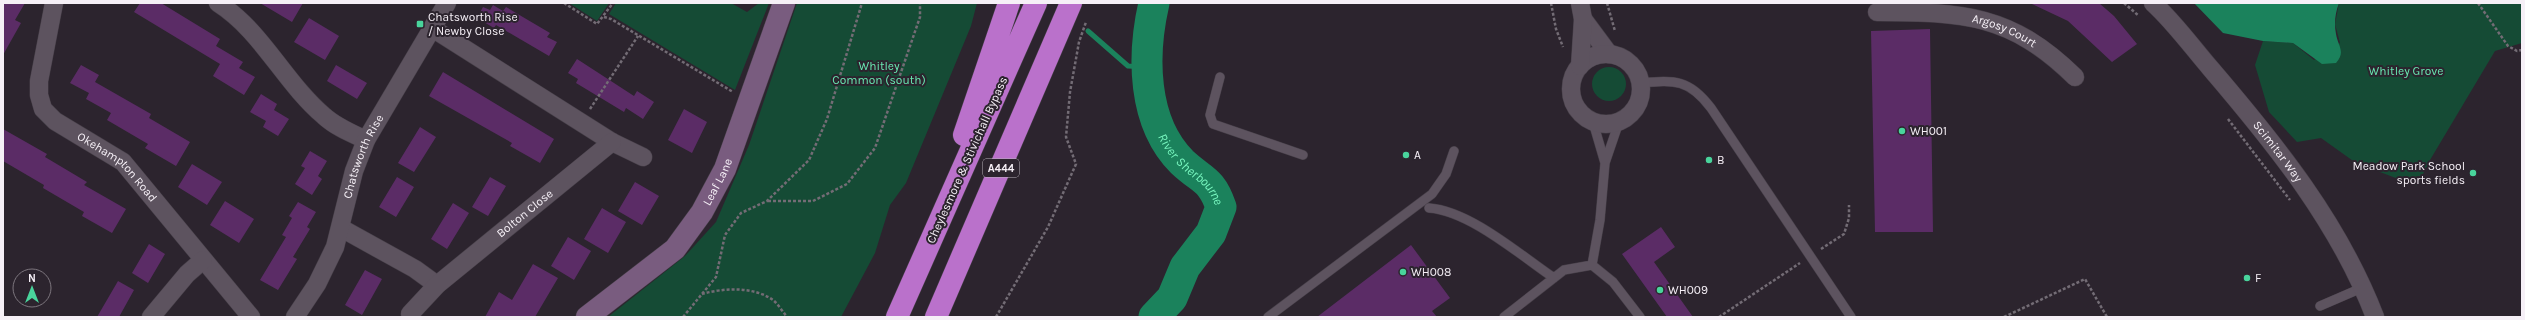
<svg xmlns="http://www.w3.org/2000/svg" width="2525" height="320" font-family="Karla,sans-serif">
	<style>
		.green { fill: #154b35 }
		.water { fill: #1b825c }
		.lines { fill: none; stroke-linecap: round; stroke-linejoin: round }
		.stream { stroke: #1b825c; stroke-width: 5 }
		.river { stroke: #1b825c; stroke-width: 31 }
		.building { fill: #5b2c66 }
		.lane-casing { stroke: #463f48; stroke-width: 10 }
		.street-casing { stroke: #463f48; stroke-width: 19 }
		.secondary-casing { stroke: #463f48; stroke-width: 23 }
		.highway-casing { stroke: #463f48; stroke-width: 23 }
		.path { stroke: #736c75; stroke-width: 2.5; stroke-dasharray: 3 2; stroke-linecap: butt }
		.lane { stroke: #5d535f; stroke-width: 9 }
		.street { stroke: #5d535f; stroke-width: 18 }
		.secondary { stroke: #795c7f; stroke-width: 22 }
		.highway { stroke: #ba71cb; stroke-width: 22 }
		.poi-dot { fill: #49d49c; stroke: #2c242e; stroke-width: 1.5 }
		.labels { text-anchor: middle; dominant-baseline: central; stroke-width: 4; stroke-linejoin: round; paint-order: stroke }
		.shield { fill: #2c242e; stroke: #b9b3bb; stroke-width: 1 }
		.shield-label { font-size: 11px; font-weight: bold; fill: #f6f0f7 }
		.poi-label { font-size: 12px; fill: #f6f0f7; stroke: #2c242e; text-anchor: start }
		.street-label { font-size: 12px; fill: #f6f0f7; stroke: #2c242e }
		.park-label { font-size: 12px; fill: #69e9b2; stroke: #2c242e }
		.water-label { font-size: 13px; font-style: italic; fill: #78f6bf; stroke: #2c242e }
	</style>
	<rect width="100%" height="100%" fill="#2c242e"/>
	<!-- green -->
	<path class="green" d="M569,3H609L597,21Z
		M616,3H731L747,12L759,3H769L735,90L609,14Z
		M797,3H977L971,26L906,183L890,205L875,253L841,317H608L685,256L716,222L749,145Z
		M2339,3H2522V43L2495,51L2430,160L2417,186L2356,163L2321,138L2297,142L2269,112L2255,65L2263,41L2293,43L2314,60L2340,43L2335,24Z
		M1592 84a17 17 0 1 1 34 0a17 17 0 1 1-34 0Z"/>
	<!-- water -->
	<path class="water" d="M2194,3H2339C2335,14 2334,23 2336,34C2338,46 2346,52 2336,63L2322,64L2293,43L2263,41L2223,33Z"/>
	<g class="lines">
		<!-- stream -->
		<path class="stream" d="M1088,31L1128,66L1147,67"/>
		<!-- river -->
		<path class="river" id="s1" d="M1154,3C1142,55 1142,122 1182,162C1202,181 1211,178 1221,207L1211,233L1185,267L1172,298L1154,317"/>
	</g>
	<!-- building -->
	<path class="building" d="M3,3H25L15,20L21,23L3,55Z
		M140,3H161L220,39L216,46L243,62L239,68L255,77L244,95L213,76L220,64L134,12Z
		M260,3H303L292,22Z
		M2030,3H2099L2114,16L2137,44L2112,62L2068,21Z
		M493,5L503,11L506,7L550,33L547,37L557,42L549,56L496,25L494,28L477,18L483,7L490,10Z
		M309,18L339,36L325,60L294,42Z
		M1930,29L1933,232H1875L1871,31Z
		M577,59L634,96L637,91L654,102L643,119L626,108L624,112L576,83L578,79L568,73Z
		M81,65L99,75L95,82L151,114L149,118L190,142L176,166L145,148L148,144L107,120L111,113L86,99L89,93L70,83Z
		M336,65L367,83L357,99L327,81Z
		M443,72L554,139L540,163L510,146L512,143L429,96Z
		M261,94L277,104L274,110L289,119L278,136L263,127L266,121L250,112Z
		M684,109L707,122L692,153L668,140Z
		M420,127L436,137L414,172L398,163Z
		M3,129L47,154L45,157L87,182L84,185L126,209L112,233L82,216L84,212L43,188L44,185L3,161Z
		M310,151L327,161L318,176L322,179L312,195L295,184L305,168L301,166Z
		M192,164L222,182L207,205L178,187Z
		M397,177L414,187L396,217L379,207Z
		M490,177L506,186L488,216L472,207Z
		M635,182L659,196L642,225L618,211Z
		M225,201L254,219L239,243L210,225Z
		M298,202L316,212L307,227L310,229L293,257L297,259L278,290L260,280L286,237L282,235L292,218L289,216Z
		M453,203L469,213L447,249L431,239Z
		M602,208L626,222L608,253L584,239Z
		M1661,227L1675,247L1654,262L1693,317H1667L1622,254Z
		M568,237L591,251L574,280L551,266Z
		M149,244L165,254L148,283L132,273Z
		M1411,245L1450,298L1432,311L1437,317H1317Z
		M533,264L558,278L535,317H485L499,292L512,300Z
		M365,270L382,279L362,315L345,305Z
		M118,281L134,290L119,317H97Z"/>
	<g class="lines">
		<!-- lane casing -->
		<g class="lane-casing">
			<path id="lane" d="M1220,77L1210,115L1213,124L1303,155
				M1641,83C1675,80 1689,79 1711,108L1851,317
				M1593,122L1605,163
				M1429,208C1470,211 1520,255 1554,278
				M1592,265L1600,220L1605,163L1619,122
				M1592,265L1613,282L1640,317
				M2320,306L2364,287
				M1268,317L1432,194L1446,174L1454,151
				M1504,317L1564,270L1592,265"/>
		</g>
		<!-- street casing -->
		<g class="street-casing">
			<g id="street">
				<path id="s2" d="M54,3L39,81V95L43,109L55,121L123,162L251,317"/>
				<path d="M218,3C262,31 284,82 324,116C336,127 351,133 366,140"/>
				<path id="s3" d="M2153,3C2174,22 2192,47 2211,69C2276,145 2339,223 2375,317"/>
				<path id="s4" d="M1877,12C1963,12 2011,14 2075,77"/>
				<path d="M1583,19L1609,54"/>
				<path d="M432,28L612,142L643,157"/>
				<circle cx="1606" cy="89" r="35"/>
				<path d="M1580,66L1583,19L1580,3"/>
				<path d="M341,228L415,269L437,285"/>
				<path id="s5" d="M410,314L437,285L612,142"/>
				<path d="M151,317L187,274L203,260"/>
				<path id="s6" d="M295,317L317,284L335,247L354,171L366,140L447,3"/>
			</g>
		</g>
		<!-- secondary casing -->
		<g class="secondary-casing">
			<g id="secondary">
				<path id="s7" d="M587,317L675,249L702,212L725,169L784,3"/>
			</g>
		</g>
		<!-- highway casing -->
		<g class="highway-casing">
			<path id="highway" d="M964,135L1009,3
				M897,317L1036,3
				M936,317L1071,3"/>
		</g>
		<!-- path -->
		<path class="path" d="M564,3L597,24L613,3
			M1551,3L1556,29L1563,47
			M1607,3L1615,31
			M2124,3L2139,16
			M2478,3L2508,46L2517,51L2522,50
			M604,17L611,19L733,92
			M590,109L638,36
			M2228,119L2290,200
			M768,201H813L847,184L875,148L920,17V3
			M1821,249L1844,234L1849,218V205
			M702,294C723,288 753,286 773,300C778,304 783,312 787,317
			M683,317L716,277L725,235L741,213L767,201L809,160L827,119L862,3
			M996,317L1048,227L1076,164L1066,137L1070,92L1079,42L1086,22
			M1719,317L1800,263
			M2004,317L2085,279L2107,317"/>
		<!-- lane -->
		<use href="#lane" class="lane"/>
		<!-- street -->
		<use href="#street" class="street"/>
		<!-- secondary -->
		<use href="#secondary" class="secondary"/>
		<!-- highway -->
		<use href="#highway" class="highway"/>
	</g>
	<!-- markers -->
	<g class="poi-dot">
		<rect x="416" y="20" width="8" height="8" rx="2"/>
		<circle cx="1902" cy="131" r="4"/>
		<circle cx="1406" cy="155" r="4"/>
		<circle cx="1709" cy="160" r="4"/>
		<circle cx="2473" cy="173" r="4"/>
		<circle cx="1403" cy="272" r="4"/>
		<circle cx="2247" cy="278" r="4"/>
		<circle cx="1660" cy="290" r="4"/>
	</g>
	<g class="labels">
		<!-- shield labels -->
		<rect class="shield" x="983" y="159" width="36" height="18" rx="3"/>
		<g class="shield-label">
			<text x="1001" y="168">A444</text>
		</g>
		<!-- poi labels -->
		<g class="poi-label">
			<text x="428" y="17">Chatsworth Rise<tspan x="428" dy="14">/ Newby Close</tspan></text>
			<text x="1910" y="131">WH001</text>
			<text x="1414" y="155">A</text>
			<text x="1717" y="160">B</text>
			<text x="2465" y="166" text-anchor="end">Meadow Park School<tspan x="2465" dy="14">sports fields</tspan></text>
			<text x="1411" y="272">WH008</text>
			<text x="2255" y="278">F</text>
			<text x="1668" y="290">WH009</text>
		</g>
		<!-- street labels -->
		<g class="street-label">
			<text stroke="none"><textPath href="#s4" startOffset="130">Argosy Court</textPath></text>
			<text stroke="none"><textPath href="#s3" startOffset="194">Scimitar Way</textPath></text>
			<text stroke="none"><textPath href="#s6" startOffset="176">Chatsworth Rise</textPath></text>
			<text transform="translate(967 160) rotate(-66)">Cheylesmore &amp; Stivichall Bypass</text>
			<text stroke="none"><textPath href="#s2" startOffset="203">Okehampton Road</textPath></text>
			<text stroke="none"><textPath href="#s7" startOffset="191">Leaf Lane</textPath></text>
			<text stroke="none"><textPath href="#s5" startOffset="153">Bolton Close</textPath></text>
		</g>
		<!-- park labels -->
		<g class="park-label">
			<text x="879" y="66">Whitley<tspan x="879" dy="14">Common (south)</tspan></text>
			<text x="2406" y="71">Whitley Grove</text>
		</g>
		<!-- water labels -->
		<g class="water-label">
			<text stroke="none"><textPath href="#s1" startOffset="180">River Sherbourne</textPath></text>
		</g>
	</g>
	<!-- border -->
	<rect width="2525" height="320" fill="none" stroke="#f6f0f7" stroke-width="8"/>
	<!-- north arrow -->
	<g transform="translate(32 288)"><circle r="19" fill="#2c242e" stroke="#7d767e"/>
	<path d="M0-3L7 15L0 10L-7 15Z" fill="#49d49c"/>
	<text y="-6" font-size="11" font-weight="bold" text-anchor="middle" fill="#f6f0f7">N</text>
	</g>
</svg>
